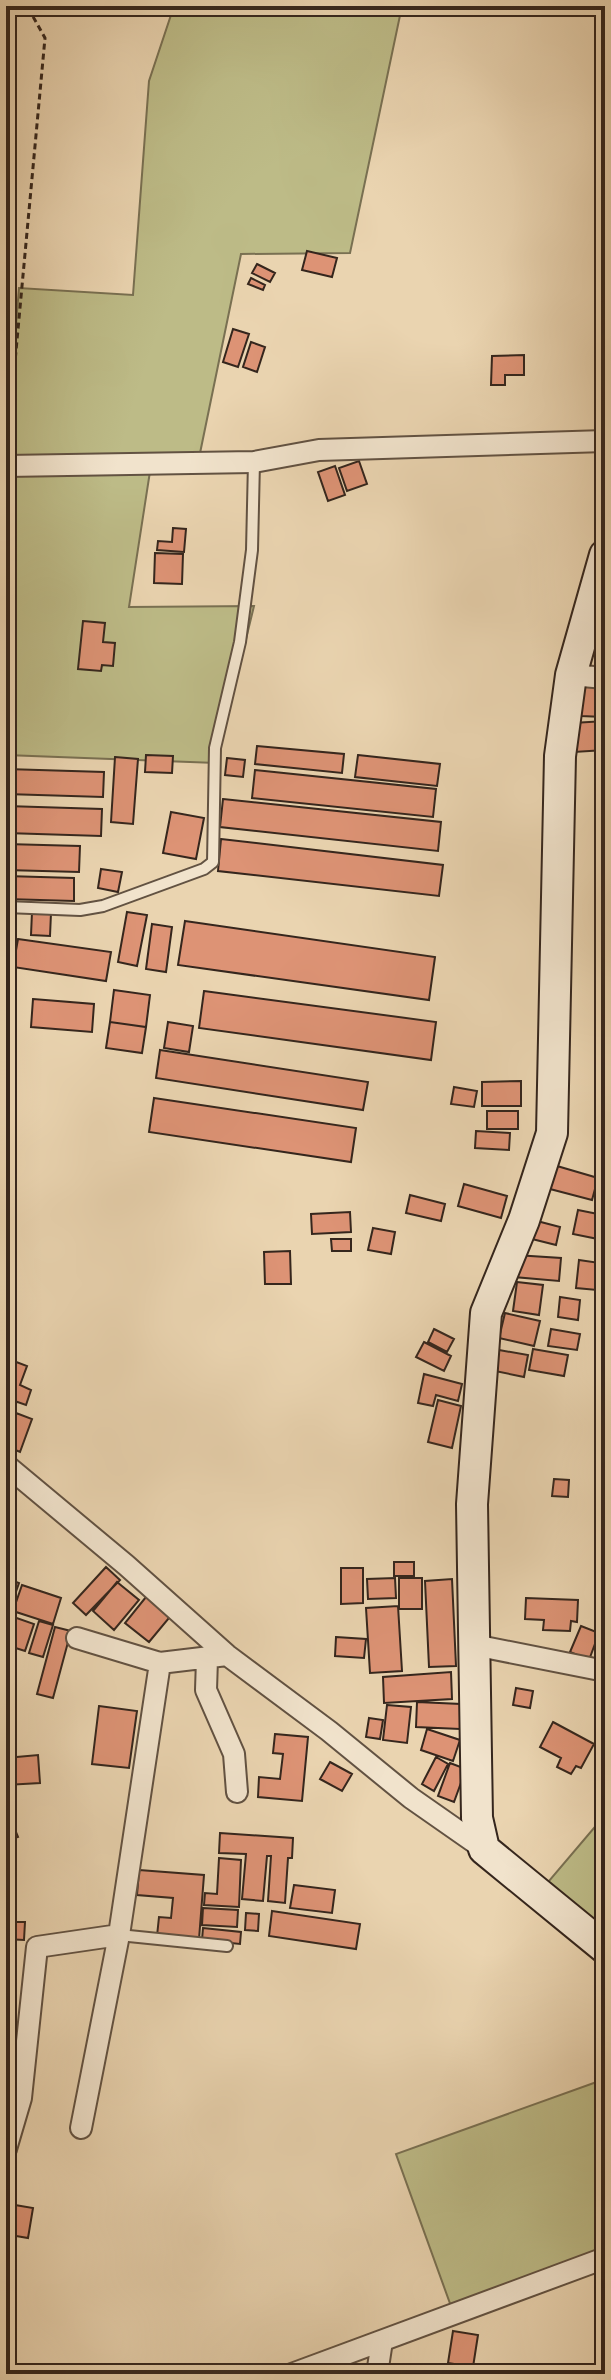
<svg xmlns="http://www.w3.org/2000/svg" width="611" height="2380" font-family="Vollkorn,serif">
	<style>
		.green { fill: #bdbb87; stroke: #797052; stroke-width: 2 }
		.building { fill: #dd9375; stroke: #35261d; stroke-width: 2 }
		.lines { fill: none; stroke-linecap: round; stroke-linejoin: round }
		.lane-casing { stroke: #625242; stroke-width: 14 }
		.street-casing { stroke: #625242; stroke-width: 24 }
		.secondary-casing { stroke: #35261d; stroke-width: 34 }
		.path { stroke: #35261d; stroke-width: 3; stroke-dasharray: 6 4; stroke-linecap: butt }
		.lane { stroke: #f1e3cc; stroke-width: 10 }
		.street { stroke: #f1e3cc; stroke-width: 20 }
		.secondary { stroke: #f1e3cc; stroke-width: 30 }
	</style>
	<rect width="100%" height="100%" fill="#ead4b0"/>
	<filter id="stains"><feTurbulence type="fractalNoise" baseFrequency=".0025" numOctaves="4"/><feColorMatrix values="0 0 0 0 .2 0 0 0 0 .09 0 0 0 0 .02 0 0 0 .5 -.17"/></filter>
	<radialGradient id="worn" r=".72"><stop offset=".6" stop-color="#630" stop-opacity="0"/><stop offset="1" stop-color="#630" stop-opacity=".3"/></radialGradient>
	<!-- green -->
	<path class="green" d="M174,6H402L350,253L241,254L199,458L151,465L129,607L254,606L216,763L6,755V445L19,288L133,295L149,81Z
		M605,1815V1951L537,1895Z
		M605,2079V2254L452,2309L396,2154Z"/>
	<!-- building -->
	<path class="building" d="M307,251L337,258L332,277L302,270Z
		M257,264L275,273L270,282L252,273Z
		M251,278L265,285L263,290L248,284Z
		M233,329L249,334L238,367L223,362Z
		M251,342L265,347L257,372L243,367Z
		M524,355V375H505V385H491L492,356Z
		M359,461L367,484L347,491L339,468Z
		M335,466L345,495L328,501L318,472Z
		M173,528L186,529L184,552L157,550L158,541L172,542Z
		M155,553L183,554L182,584L154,583Z
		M83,621L105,623L103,642L115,643L113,666L102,665L101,671L78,669Z
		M582,685L605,686L604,717L581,716Z
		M605,721V750L574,752L573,723Z
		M257,746L344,754L342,773L255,764Z
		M146,755L173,756L172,773L145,772Z
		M358,755L440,764L437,786L355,777Z
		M115,757L138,759L133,824L111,822Z
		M227,758L245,760L243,777L225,775Z
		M6,769L104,772L103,797L6,794Z
		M255,770L436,789L433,817L252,798Z
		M223,799L441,822L438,851L220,827Z
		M6,806L102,809L101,836L6,833Z
		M171,812L204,818L196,859L163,853Z
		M221,839L443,865L439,896L218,871Z
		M6,844L80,846L79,872L6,870Z
		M101,869L122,872L118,892L98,888Z
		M6,876L74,878V901L6,899Z
		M32,912L51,913L50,936L31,935Z
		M127,912L147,915L137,966L118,962Z
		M185,921L435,957L429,1000L178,965Z
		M152,924L172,927L166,972L146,969Z
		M18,939L111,952L106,981L13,967Z
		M114,990L150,995L146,1027L110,1022Z
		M204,991L436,1022L431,1060L199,1028Z
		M33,999L94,1004L92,1032L31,1027Z
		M110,1022L146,1027L142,1053L106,1048Z
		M168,1022L193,1026L189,1052L164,1048Z
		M160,1050L368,1082L363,1110L156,1078Z
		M521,1081V1106H482V1082Z
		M454,1087L477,1091L474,1107L451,1104Z
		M154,1098L356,1128L351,1162L149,1132Z
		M487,1111H518V1129H487Z
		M476,1131L510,1133L509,1150L475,1148Z
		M557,1166L598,1178L592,1200L550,1189Z
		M464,1184L507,1196L501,1218L458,1206Z
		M410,1195L445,1204L441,1221L406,1213Z
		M578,1210L603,1215L598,1239L573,1234Z
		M350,1212L351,1232L312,1234L311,1214Z
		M537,1221L560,1227L556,1245L532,1239Z
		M373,1228L395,1232L391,1254L368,1250Z
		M331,1239H351V1251H332Z
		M290,1251L291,1284H265L264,1252Z
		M515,1255L561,1258L559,1281L514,1277Z
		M579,1260L600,1263L597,1290L576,1288Z
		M517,1282L543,1285L539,1315L513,1311Z
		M560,1297L580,1300L578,1320L558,1317Z
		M505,1313L540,1321L534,1346L499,1338Z
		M434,1329L454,1339L447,1352L428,1342Z
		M551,1329L580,1334L577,1350L548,1346Z
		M424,1342L451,1356L444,1371L416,1357Z
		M533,1349L568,1355L564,1376L529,1370Z
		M499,1350L528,1355L524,1377L495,1371Z
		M11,1360L27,1366L20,1385L31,1390L26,1405L6,1398V1374Z
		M424,1374L462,1384L458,1401L436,1395L433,1406L418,1403Z
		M6,1400L16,1404L12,1415L6,1412Z
		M438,1400L461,1406L452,1448L428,1442Z
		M16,1413L32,1419L20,1452L6,1446V1438Z
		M554,1479L569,1480L568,1497L552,1496Z
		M394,1562H414V1576H394Z
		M106,1567L120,1580L86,1615L73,1603Z
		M341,1568H363V1603L341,1604Z
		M6,1578L19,1583L6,1620Z
		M395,1578L396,1598L368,1599L367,1579Z
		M399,1578H422V1609H399Z
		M452,1579L456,1666L429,1667L425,1581Z
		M117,1582L139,1600L114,1630L93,1611Z
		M22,1585L61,1598L53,1624L13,1611Z
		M150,1592L174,1612L149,1642L125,1623Z
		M526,1598L578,1600L577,1622L571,1621L570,1631L543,1630L544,1620L525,1619Z
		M398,1606L402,1671L370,1673L366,1608Z
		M8,1615L34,1624L25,1651L6,1645Z
		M39,1621L53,1625L43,1657L29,1653Z
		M581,1626L599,1633L589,1660L570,1652Z
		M55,1627L71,1631L53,1698L37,1694Z
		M336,1637L366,1639L364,1658L335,1656Z
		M451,1672L452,1699L384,1703L383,1677Z
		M516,1688L533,1691L530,1708L513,1705Z
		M417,1702L461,1704L460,1729L416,1727Z
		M387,1705L411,1707L407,1743L383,1740Z
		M99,1706L137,1711L129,1768L92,1764Z
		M369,1718L383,1720L380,1739L366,1737Z
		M553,1722L594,1744L581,1768L576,1766L571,1774L557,1767L561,1758L540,1747Z
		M427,1729L460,1740L453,1761L421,1750Z
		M275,1734L308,1737L302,1801L258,1797L259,1777L280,1779L283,1754L273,1753Z
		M38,1755L40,1783L6,1785V1758Z
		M436,1757L448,1764L434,1791L422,1784Z
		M330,1762L352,1774L342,1791L320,1779Z
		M450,1763L466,1769L454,1802L438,1796Z
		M6,1808L18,1837L6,1841Z
		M220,1833L293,1838L292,1858H288L285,1903L268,1901L271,1856H267L263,1901L242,1899L246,1854L219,1853Z
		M219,1858L241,1860L239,1907L204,1905L205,1893L217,1894Z
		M139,1870L204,1875L199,1939L157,1936L159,1917L171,1918L173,1898L137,1895Z
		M294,1885L335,1890L332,1913L290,1908Z
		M203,1908L238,1910L237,1927L202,1925Z
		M272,1911L360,1924L356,1949L269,1936Z
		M246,1913L259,1914L258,1931L245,1930Z
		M6,1922H25L24,1940L6,1939Z
		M203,1928L241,1932L240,1944L202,1940Z
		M6,2205L12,2206L7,2235H6Z
		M15,2205L33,2208L28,2238L10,2235Z
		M453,2331L478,2335L473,2367L448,2363Z"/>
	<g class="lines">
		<!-- lane casing -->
		<g class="lane-casing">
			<path id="lane" d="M6,907L80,910L103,906L204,869L213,862L215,748L240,642L252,550L254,462
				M119,1935L227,1946"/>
		</g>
		<!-- street casing -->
		<g class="street-casing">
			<path id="street" d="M6,466L254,462L319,450L605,441
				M571,675L605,678
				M6,1465L126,1565L227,1655L329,1731L411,1798L484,1849
				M77,1638L160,1663
				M474,1645L605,1671
				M207,1659L206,1690L234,1754L237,1792
				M81,2128L119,1935L160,1663L227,1655
				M6,2149L21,2098L37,1947L119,1935
				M292,2374L605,2258
				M377,2374L382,2341"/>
		</g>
		<!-- secondary casing -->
		<g class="secondary-casing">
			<path id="secondary" d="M605,555L571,675L560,756L552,1133L524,1220L486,1313L472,1504L477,1818L484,1849L605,1948"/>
		</g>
		<!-- path -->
		<path class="path" d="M7,448L45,38L27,6
			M31,2374L52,2369L57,2374"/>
		<!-- lane -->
		<use href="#lane" class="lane"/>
		<!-- street -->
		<use href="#street" class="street"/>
		<!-- secondary -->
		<use href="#secondary" class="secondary"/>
	</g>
	<!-- margin -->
	<rect width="611" height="2380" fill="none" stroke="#ead4b0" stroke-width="32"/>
	<rect x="8" y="8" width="595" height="2364" fill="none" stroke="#35261d" stroke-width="4"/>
	<rect x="16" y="16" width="579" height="2348" fill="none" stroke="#35261d" stroke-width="2"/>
	<rect width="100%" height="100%" filter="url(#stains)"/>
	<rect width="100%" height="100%" fill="url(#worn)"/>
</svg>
